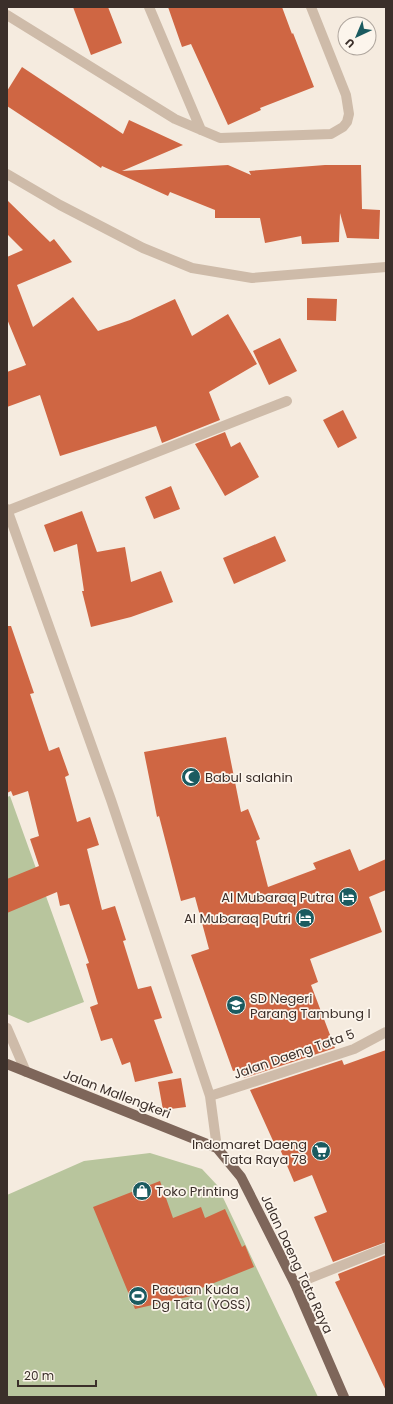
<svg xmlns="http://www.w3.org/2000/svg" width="393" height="1404" font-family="Poppins,sans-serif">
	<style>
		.green { fill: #b8c59d }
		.building { fill: #cf6643 }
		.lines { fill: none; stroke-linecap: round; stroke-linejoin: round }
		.minor { stroke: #cebba9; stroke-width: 10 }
		.primary { stroke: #7e665a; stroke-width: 10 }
		.labels { text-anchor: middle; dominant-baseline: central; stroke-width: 3.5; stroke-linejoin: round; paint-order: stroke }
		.poi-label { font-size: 13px; fill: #3b2f2a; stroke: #fcf5ec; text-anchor: start }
		.street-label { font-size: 13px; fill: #3b2f2a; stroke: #fcf5ec }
	</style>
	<rect width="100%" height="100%" fill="#f5ebdf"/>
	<!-- green -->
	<path class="green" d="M10,796L84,1002L28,1023L7,1014V797Z
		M150,1153L202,1169L217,1185L318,1397H7V1195L84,1161Z"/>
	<!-- building -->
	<path class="building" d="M73,7H108L122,43L91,55Z
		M168,7H282L292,34L293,33L314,87L260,108L261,110L228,125L191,44L182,47Z
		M22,67L123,134L129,120L183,145L122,171L228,165L251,175L249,171L325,165H361L362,209L380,210L379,239L347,238L340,213L339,242L302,244L301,236L265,243L260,218H215V210L170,192L168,196L102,166L101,168L7,106V91Z
		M7,200L50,242L54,239L72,262L17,285L33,327L73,297L98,331L130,320L175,299L192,336L228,314L257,364L209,392L220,420L162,443L156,426L60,456L40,395L7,407V372L26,365L7,319V257L23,250L7,234Z
		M307,298L337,299L336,321L307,320Z
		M280,338L297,371L269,385L253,351Z
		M343,410L357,438L338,448L323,420Z
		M225,432L231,447L240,442L259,477L225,496L195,444Z
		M171,486L180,509L154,519L145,497Z
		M82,511L97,552L125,547L131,582L161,571L173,602L131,617L91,627L82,591H84L77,544L54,552L44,525Z
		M275,536L286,561L234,584L223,558Z
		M7,626H11L34,693L30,694L49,751L59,747L69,775L65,777L77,822L90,817L99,845L87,849L102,910L115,906L126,940L123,941L138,989L151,986L162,1018L154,1020L173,1073L135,1082L130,1062L122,1065L112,1038L101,1041L90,1007L98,1004L86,964L89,963L69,904L60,906L57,892L7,913V879L39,866L30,839L39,836L28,791L13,796L11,791L7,793Z
		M226,737L241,812L248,809L260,839L256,841L268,887L316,869L313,863L350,849L359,871L386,859V890L369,897L382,932L310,959L318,982L311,985L335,1048L244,1078L240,1069L233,1071L191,955L209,949L195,897L181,901L159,816L157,817L144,752Z
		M386,1050V1242L333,1262L314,1217L327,1212L312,1175L294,1182L277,1142L274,1143L250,1090L342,1060L344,1065Z
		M181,1078L186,1107L163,1110L158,1082Z
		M160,1181L173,1218L201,1207L205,1218L225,1209L242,1247L245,1245L254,1267L199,1289L200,1294L135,1309L93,1207Z
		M386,1255V1391L335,1282L340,1280L338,1274Z"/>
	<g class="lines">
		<!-- minor -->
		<path class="minor" d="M149,7L201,130
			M7,15L175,119L220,138L331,134L343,127L347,122L349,114L346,95L311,7
			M7,174L60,205L143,248L192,268L252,278L386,267
			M7,509L111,800L210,1096L217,1148
			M7,511L287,401
			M7,1028L26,1072
			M210,1096L354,1049L386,1032
			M295,1284L386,1248"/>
		<!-- primary -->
		<path class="primary" d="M7,1064L217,1148L241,1177L295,1284L344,1397"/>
	</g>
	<!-- icons -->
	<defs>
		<g id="mosque-disc" transform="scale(1)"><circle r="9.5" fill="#1b5b60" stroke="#fcf5ec"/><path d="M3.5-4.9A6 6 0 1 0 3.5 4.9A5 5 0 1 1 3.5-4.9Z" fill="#fff"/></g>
		<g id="hotel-disc" transform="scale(1)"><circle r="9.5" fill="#1b5b60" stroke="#fcf5ec"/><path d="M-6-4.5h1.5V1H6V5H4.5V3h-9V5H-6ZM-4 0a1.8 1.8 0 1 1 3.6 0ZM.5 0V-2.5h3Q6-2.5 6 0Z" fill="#fff"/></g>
		<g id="school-disc" transform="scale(1)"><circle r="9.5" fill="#1b5b60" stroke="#fcf5ec"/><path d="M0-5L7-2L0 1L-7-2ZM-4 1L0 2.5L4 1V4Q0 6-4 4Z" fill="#fff"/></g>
		<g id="supermarket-disc" transform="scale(1)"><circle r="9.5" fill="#1b5b60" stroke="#fcf5ec"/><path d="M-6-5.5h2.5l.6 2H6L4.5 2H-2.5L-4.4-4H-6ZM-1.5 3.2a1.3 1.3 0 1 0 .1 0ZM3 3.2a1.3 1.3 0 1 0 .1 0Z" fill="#fff"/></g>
		<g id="shop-disc" transform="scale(1)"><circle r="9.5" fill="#1b5b60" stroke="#fcf5ec"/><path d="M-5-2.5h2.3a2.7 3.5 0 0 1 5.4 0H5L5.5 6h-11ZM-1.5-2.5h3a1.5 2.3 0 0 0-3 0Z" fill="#fff"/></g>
		<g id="stadium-disc" transform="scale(1)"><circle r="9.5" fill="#1b5b60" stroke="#fcf5ec"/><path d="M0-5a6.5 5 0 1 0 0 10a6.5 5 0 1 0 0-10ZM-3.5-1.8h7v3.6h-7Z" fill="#fff"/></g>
	</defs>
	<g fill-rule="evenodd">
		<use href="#mosque-disc" x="191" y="777"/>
		<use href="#hotel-disc" x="348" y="897"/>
		<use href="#hotel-disc" x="305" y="918"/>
		<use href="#school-disc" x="236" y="1005"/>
		<use href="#supermarket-disc" x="321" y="1151"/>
		<use href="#shop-disc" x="142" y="1191"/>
		<use href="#stadium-disc" x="138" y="1296"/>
	</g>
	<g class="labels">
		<!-- poi labels -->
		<g class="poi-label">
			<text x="205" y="777">Babul salahin</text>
			<text x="334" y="897" text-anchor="end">Al Mubaraq Putra</text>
			<text x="291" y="918" text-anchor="end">Al Mubaraq Putri</text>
			<text x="250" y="998">SD Negeri<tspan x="250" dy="15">Parang Tambung I</tspan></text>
			<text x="307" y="1144" text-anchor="end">Indomaret Daeng<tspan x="307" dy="15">Tata Raya 78</tspan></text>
			<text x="156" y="1191">Toko Printing</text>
			<text x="152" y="1289">Pacuan Kuda<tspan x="152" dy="15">Dg Tata (YOSS)</tspan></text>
		</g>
		<!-- street labels -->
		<g class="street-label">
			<text transform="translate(294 1054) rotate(-19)">Jalan Daeng Tata 5</text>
			<text transform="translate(117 1094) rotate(21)">Jalan Mallengkeri</text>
			<text transform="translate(297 1264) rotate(65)">Jalan Daeng Tata Raya</text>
		</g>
	</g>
	<!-- border -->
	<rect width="393" height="1404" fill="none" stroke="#3b2f2a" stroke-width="16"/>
	<!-- north arrow -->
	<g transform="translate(357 36) rotate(224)"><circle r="19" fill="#fcf5ec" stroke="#afa69e"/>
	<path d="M0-3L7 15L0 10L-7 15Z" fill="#1b5b60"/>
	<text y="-6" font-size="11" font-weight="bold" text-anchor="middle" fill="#3b2f2a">U</text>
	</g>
	<!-- scale -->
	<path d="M18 1380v6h78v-6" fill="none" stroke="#3b2f2a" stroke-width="2"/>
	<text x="24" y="1380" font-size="12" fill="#3b2f2a" stroke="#fcf5ec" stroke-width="3" paint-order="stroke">20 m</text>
</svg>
